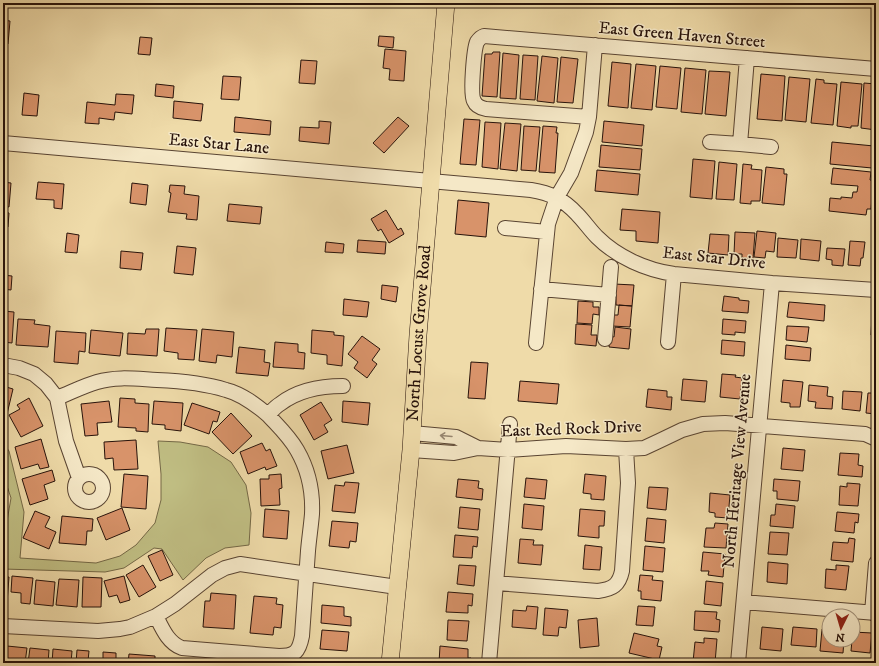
<svg xmlns="http://www.w3.org/2000/svg" width="879" height="666" font-family="'IM FELL DW Pica',serif">
	<style>
		.green { fill: #c0be83; stroke: #746846 }
		.building { fill: #d8936a; stroke: #27120a }
		.lines { fill: none; stroke-linecap: round; stroke-linejoin: round }
		.minor-casing { stroke: #594432; stroke-width: 16 }
		.major-casing { stroke: #27120a; stroke-width: 18 }
		.minor { stroke: #f5e8c7; stroke-width: 14 }
		.major { stroke: #efdba9; stroke-width: 17 }
		.oneway { stroke: #988872 }
		.labels { text-anchor: middle; dominant-baseline: central; stroke-width: 3; stroke-linejoin: round; paint-order: stroke }
		.street-label { font-size: 17px; fill: #27120a; stroke: #f5e8c7 }
	</style>
	<rect width="100%" height="100%" fill="#efdba9"/>
	<filter id="stains"><feTurbulence type="fractalNoise" baseFrequency=".005" numOctaves="4"/><feColorMatrix values="0 0 0 0 .2 0 0 0 0 .09 0 0 0 0 .02 0 0 0 .5 -.17"/></filter>
	<radialGradient id="worn" r=".72"><stop offset=".6" stop-color="#630" stop-opacity="0"/><stop offset="1" stop-color="#630" stop-opacity=".3"/></radialGradient>
	<!-- green -->
	<path class="green" d="M158,441L180,442L208,447L231,462L246,485L251,513L249,545L225,548L206,558L183,580L162,549L154,548L124,568L105,572L3,569V552L6,549V527L11,498L3,474V443L9,451L24,512L20,558L96,563L120,556L136,545L155,523L161,500V474Z"/>
	<!-- building -->
	<path class="building" d="M209,3H233L232,5Z
		M3,20L10,21L8,44H3Z
		M379,36L394,37L393,48L378,46Z
		M140,37L152,38L150,55L138,54Z
		M385,49L406,51L404,81L389,80L390,69L383,68Z
		M493,52H500L497,97L482,96L485,54H492Z
		M503,53L519,55L516,99L500,98Z
		M523,55L538,56L535,100L520,99Z
		M542,56L558,58L554,103L537,101Z
		M561,57L578,59L573,103L557,102Z
		M301,60L317,61L315,84L299,83Z
		M612,62L631,64L628,108L608,106Z
		M636,64L656,66L652,110L631,108Z
		M660,66L681,68L677,109L656,107Z
		M685,68L706,70L702,114L681,112Z
		M709,71L730,72L726,116L705,114Z
		M761,74L785,76L782,121L757,119Z
		M223,76L241,77L239,100L221,99Z
		M789,77L810,79L806,122L785,120Z
		M816,79L824,80V83L837,84L833,125L811,123Z
		M841,82L862,84L858,126H851V128L837,126Z
		M864,83L876,84V130L861,128Z
		M156,84L174,86L173,98L155,96Z
		M24,93L39,95L37,116L22,115Z
		M116,94L134,95L132,114L115,112L114,120L99,118V124L85,123L87,102L115,105Z
		M174,101L203,104L201,121L173,118Z
		M235,117L271,121L270,135L234,132Z
		M398,117L409,126L384,153L373,143Z
		M464,119L480,120L476,165L460,164Z
		M319,121L331,122L329,144L299,141L300,127L319,128Z
		M604,121L644,125L642,146L602,142Z
		M485,122L501,123L498,169L482,167Z
		M505,123L521,124L517,171L500,169Z
		M524,126L540,127L536,171L521,170Z
		M543,126L557,127L556,133H558L555,173L539,172Z
		M832,142L874,146L872,168L830,164Z
		M601,145L642,149L640,170L599,167Z
		M693,159L715,161L712,199L690,197Z
		M719,162L737,164L734,200L716,199Z
		M743,164L752,165L751,169L762,170L760,201H751V204L740,203Z
		M766,167L784,169V174H787L784,205L762,203Z
		M833,168L871,172L870,180L876,181L875,188H873L871,209H867L866,215L829,211L830,198L841,199V197L852,198L853,192H857L858,186L831,184Z
		M597,170L640,174L638,195L595,191Z
		M3,182L11,183L9,207L3,206Z
		M38,182L64,184L62,209L54,208V200L36,199Z
		M132,183L148,185L146,205L130,203Z
		M170,185L185,186L184,194L199,196L197,220L186,219L187,214L168,212L171,193L169,192Z
		M458,200L489,203L486,237L455,234Z
		M229,204L262,207L260,224L227,221Z
		M622,209L660,212L658,243L636,241V231L620,230Z
		M386,210L398,230L401,228L404,234L389,243L381,229L378,231L371,219Z
		M3,212L9,213L8,227H3Z
		M757,231L776,233L774,252L766,251L765,258L754,257Z
		M735,232L755,233L753,259L742,258V254H734Z
		M67,233L79,235L77,253L65,252Z
		M710,234L729,235L728,255L708,253Z
		M778,238L798,240L796,258L777,257Z
		M801,239L821,241L819,261L800,259Z
		M358,240L386,242L385,254L357,252Z
		M850,241L865,242L863,258H861L860,266L848,265Z
		M326,242L344,244L343,253L325,252Z
		M177,246L196,248L193,275L174,273Z
		M827,248L845,249L843,266L832,265V260L826,259Z
		M121,251L143,253L141,270L120,268Z
		M3,275L12,276L11,290L3,289Z
		M614,284L634,285L632,306L616,305V295H613Z
		M382,285L398,287L396,302L381,299Z
		M724,296L739,298V300L749,301L748,313L722,311Z
		M344,299L369,302L367,317L343,315Z
		M578,301L593,302V307H599V315L593,314L592,324L577,323Z
		M789,302L825,305L824,321L787,317Z
		M619,305L632,306L630,327L612,326L613,315H618Z
		M3,311L14,312L12,343L3,342Z
		M872,316H876V336L871,335Z
		M18,319L35,320L34,324L50,326L48,347L16,345Z
		M723,319L746,321L745,333L735,332V335L722,334Z
		M576,324L592,325L591,335H597L596,346L575,344Z
		M787,326L809,327L807,342L786,340Z
		M615,327L631,329L629,349L609,347L610,336L614,337Z
		M166,328L197,330L194,360L178,359V353L164,351Z
		M146,329H159L157,356L127,354L128,333L145,334Z
		M202,329L234,332L232,357L217,355L216,363L199,361Z
		M91,330L123,333L120,356L89,353Z
		M312,330L334,332V335L344,336L342,366L327,364V355L311,353Z
		M56,331L86,333L85,352L79,351L78,364L54,362Z
		M362,336L380,349L372,360L377,364L367,378L354,368L358,362L348,354Z
		M722,340L745,342L744,356L721,354Z
		M275,342L298,344V352L305,353L304,369L273,367Z
		M786,345L811,348L810,361L785,359Z
		M239,347L265,350L264,362L270,363L268,376L236,373Z
		M471,362L488,363L485,399L468,398Z
		M722,374L736,375L735,377L742,378L740,399L720,397Z
		M683,379L707,381L705,402L681,400Z
		M783,380L803,382L800,407H790V403L781,402Z
		M520,381L559,384L557,404L518,401Z
		M809,385L828,387L827,396L833,397L832,409L815,408L816,402L808,401Z
		M3,386L13,389L7,414L3,413Z
		M874,386H876V414L866,413L868,393H874Z
		M648,389L667,391V397H672L671,410L646,407Z
		M843,391L862,392L860,411L842,409Z
		M29,398L43,426L21,437L9,415L20,409L17,405Z
		M120,398L135,399V403L149,404L148,432L136,431V428L118,427Z
		M109,401L112,422L97,423L98,435L85,436L81,404Z
		M154,401L183,403L181,431L165,429V425L152,424Z
		M343,401L370,403L368,425L342,422Z
		M321,402L332,420L324,425L328,432L314,440L300,415Z
		M192,403L220,412L217,422L213,421L209,434L184,425Z
		M231,413L252,436L233,454L212,432Z
		M41,439L49,467L40,469L38,464L21,469L15,447Z
		M136,440L138,469L114,470L113,458L105,459L104,442Z
		M262,443L266,451L270,449L277,466L266,470L265,467L248,474L240,452Z
		M347,445L354,473L328,479L321,451Z
		M783,448L805,450L803,471L781,469Z
		M840,453L859,454L858,465L863,466L862,477L838,475Z
		M52,470L55,481L44,485L48,499L30,505L22,479Z
		M124,474L148,476L146,509L121,507Z
		M281,474L282,488L279,489L280,505L261,506L260,479H269V475Z
		M585,474L606,476L604,500L591,499V494L583,493Z
		M526,478L547,480L545,499L524,497Z
		M458,479L479,481L478,488L483,489L482,500L456,497Z
		M774,479L800,481L798,501L777,499V491H773Z
		M345,482L359,483L355,513L332,511L335,485L344,486Z
		M847,483L860,484L858,506L839,505L840,486L847,487Z
		M649,487L668,488L666,510L647,508Z
		M710,493L730,495L728,518L715,517V513L709,512Z
		M524,504L544,506L542,530L522,528Z
		M776,504L795,506L793,528L770,526L771,515H775Z
		M460,507L480,509L478,530L458,528Z
		M122,508L130,530L106,540L97,518Z
		M265,509L289,511L287,539L263,537Z
		M580,509L605,511L604,526H599V538L578,536Z
		M35,511L50,517L45,527L56,532L49,549L23,538Z
		M837,512L859,514L858,523L855,522L854,533L835,531Z
		M62,516L93,519L92,531H87L86,545L59,543Z
		M647,518L666,520L664,543L645,541Z
		M332,521L358,523L356,542L350,541L349,548L329,546Z
		M715,523L728,524L726,548L704,547L706,528H714Z
		M770,532L789,533L787,555L768,554Z
		M455,535L478,537L477,547L473,546L472,558L453,557Z
		M849,538L855,539L853,562L831,560L833,542L848,543Z
		M520,539L534,540L533,545H543L541,565L518,563Z
		M585,545L602,547L600,570L583,569Z
		M645,546L665,548L663,572L643,570Z
		M162,550L173,575L160,581L148,556Z
		M703,552L725,554L723,577L708,575L709,571H701Z
		M768,562L788,564L787,584L767,582Z
		M143,565L156,587L139,597L126,575Z
		M459,565L476,566L474,586L457,584Z
		M836,565L849,566L846,590L825,588L826,569L836,570Z
		M640,575L653,576L652,580L663,581L661,601L641,599V591H638Z
		M12,576L33,578L30,604L21,603V593L11,592Z
		M124,576L130,600L120,603L117,595L109,597L104,581Z
		M3,577H9L7,603H3Z
		M83,577L102,578L101,607H82Z
		M59,579L79,580L77,607L56,605Z
		M36,580L55,582L53,606L34,604Z
		M706,581L723,583L721,606L704,604Z
		M448,592L473,594L472,606L468,605V613L446,612Z
		M211,593L236,595L234,629L203,627L205,601H210Z
		M254,596L277,598L276,604L283,605L281,628L274,627L273,635L250,633Z
		M322,605L344,607V616L351,617V626L321,623Z
		M527,606L538,607L536,629L512,627L513,610L526,611Z
		M638,606L655,607L653,626L636,625Z
		M545,608L568,610L566,628L559,627L558,636L543,635Z
		M695,611L717,612L716,619L720,620L719,632L694,630Z
		M597,618L599,646L580,648L578,620Z
		M448,620L469,621L467,641L447,640Z
		M762,627L783,629L781,651L760,649Z
		M793,627L817,629L816,647L791,645Z
		M822,629L829,630V640H844L843,653L820,651Z
		M322,630L349,632L347,651L320,649Z
		M853,632L872,633L870,653L851,651L852,640H853Z
		M634,633L659,639L657,646L662,647L659,660L629,653Z
		M704,638L717,639L715,663L693,662L695,642L704,643Z
		M7,646L27,648L25,663H6Z
		M440,646L468,649V658H471V663H439Z
		M30,648L49,650L48,663H28Z
		M53,649L72,651L71,663H52Z
		M77,650L89,651L88,661L103,662V652L116,653V663H76Z
		M129,654L155,656V663H128Z
		M525,660L544,662V663H524Z"/>
	<g class="lines">
		<!-- minor casing -->
		<g class="minor-casing">
			<path id="minor" d="M589,117L486,109C481,108 476,106 474,101C470,94 474,49 477,42C479,39 481,37 484,36L876,69
				M710,142L740,144L771,147
				M3,143L531,190C550,193 563,199 577,214C584,221 590,230 597,237C617,257 646,270 674,274L772,283L876,290
				M740,144L747,58
				M505,228L547,232
				M541,289L609,295
				M605,339L611,267
				M668,342L674,274
				M536,343L548,224L557,197L571,173L586,132L589,117L595,45
				M3,365L19,368L34,374L46,384L57,398L66,441L79,478
				M57,398C70,393 83,386 97,382C117,376 137,379 157,380C180,381 204,383 226,390C242,394 256,405 268,415C272,411 275,407 280,404C298,390 320,386 343,386
				M412,433L456,437L478,448
				M411,450L454,453L478,448L508,450L566,446L626,449L644,448L659,441L682,430L703,424L725,423L865,434L876,439
				M75 488a14 14 0 1 1 28 0a14 14 0 1 1-28 0Z
				M496,583L598,591C613,589 619,585 622,571L628,483L626,449
				M744,602L876,613
				M872,613L876,563
				M156,616C162,628 168,643 182,648L279,656C295,656 299,652 302,636C304,608 306,579 308,551C309,539 311,526 312,514C313,492 308,469 297,450C289,436 278,426 268,415
				M3,626L98,631L120,629L130,627L156,616L175,604L212,575L225,568L240,564L397,587
				M489,663L510,424
				M738,663L772,283"/>
		</g>
		<!-- major casing -->
		<g class="major-casing">
			<g id="major">
				<path id="s1" d="M390,663L411,450L418,335L446,3"/>
			</g>
		</g>
		<!-- minor -->
		<use href="#minor" class="minor"/>
		<!-- major -->
		<use href="#major" class="major"/>
	</g>
	<!-- one-way arrows -->
	<defs><path id="oneway-shaft" d="M-6 0H5M1.5-3L5.5 0L1.5 3" fill="none" stroke-width="1.6" stroke-linecap="round" stroke-linejoin="round"/></defs>
	<use class="oneway" href="#oneway-shaft" transform="translate(446 436) rotate(-175)"/>
	<g class="labels">
		<!-- street labels -->
		<g class="street-label">
			<text transform="translate(682 35) rotate(5)">East Green Haven Street</text>
			<text transform="translate(219 144) rotate(5)">East Star Lane</text>
			<text transform="translate(714 258) rotate(6)">East Star Drive</text>
			<text stroke="none"><textPath href="#s1" startOffset="331">North Locust Grove Road</textPath></text>
			<text transform="translate(571 429) rotate(-2)">East Red Rock Drive</text>
			<text transform="translate(737 471) rotate(-85)">North Heritage View Avenue</text>
		</g>
	</g>
	<!-- margin -->
	<rect width="879" height="666" fill="none" stroke="#efdba9" stroke-width="16"/>
	<rect x="4" y="4" width="871" height="658" fill="none" stroke="#27120a" stroke-width="2"/>
	<rect x="8" y="8" width="863" height="650" fill="none" stroke="#27120a"/>
	<!-- north arrow -->
	<g transform="translate(841 628) rotate(185)"><circle r="19" fill="#f5e8c7" stroke="#a3927b"/>
	<path d="M0-3L7 15L0 10L-7 15Z" fill="#8f2418"/>
	<text y="-6" font-size="11" font-weight="bold" text-anchor="middle" fill="#27120a">N</text>
	</g>
	<rect width="100%" height="100%" filter="url(#stains)"/>
	<rect width="100%" height="100%" fill="url(#worn)"/>
</svg>
